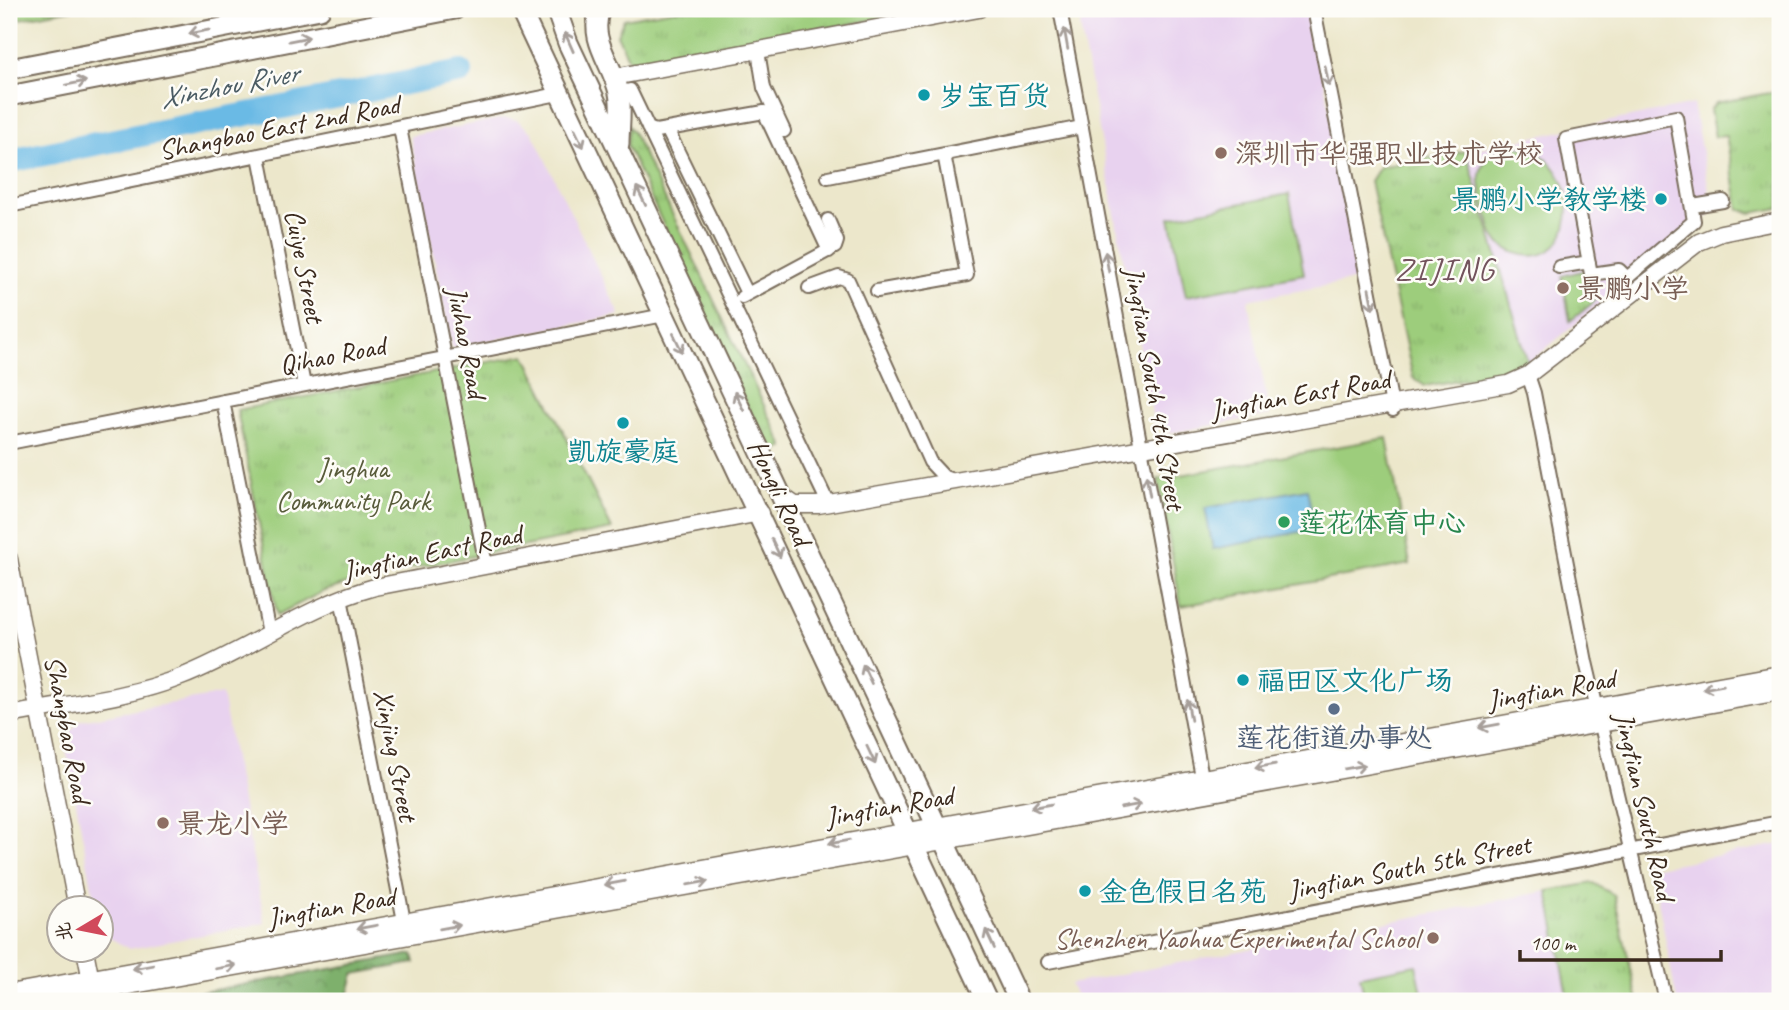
<svg xmlns="http://www.w3.org/2000/svg" width="1789" height="1010" font-family="Caveat,'LXGW WenKai TC',sans-serif">
	<style>
		.built { fill: #e8d2ef }
		.grass { fill: url(#grass-tufts); stroke: #6c7c4d; stroke-width: 2 }
		.forest { fill: url(#forest-crowns); stroke: #5c6d45; stroke-width: 2 }
		.pitch { fill: #9dcd7c; stroke: #6c7c4d; stroke-width: 2 }
		.water { fill: #6abae5; stroke: #527282; stroke-width: 2 }
		.lines { fill: none; stroke-linecap: round; stroke-linejoin: round }
		.river { stroke: #6abae5; stroke-width: 24 }
		.minor-casing { stroke: #796c5b; stroke-width: 16 }
		.tertiary-casing { stroke: #796c5b; stroke-width: 19 }
		.secondary-casing { stroke: #796c5b; stroke-width: 21 }
		.primary-casing { stroke: #796c5b; stroke-width: 23 }
		.minor { stroke: #fff; stroke-width: 12 }
		.tertiary { stroke: #fff; stroke-width: 16 }
		.secondary { stroke: #fff; stroke-width: 18 }
		.primary { stroke: #fff; stroke-width: 19 }
		.oneway { stroke: #a79f9a }
		.culture-dot { fill: #0f9aa8; stroke: #fdfcf7; stroke-width: 2.5 }
		.education-dot { fill: #8d6e63; stroke: #fdfcf7; stroke-width: 2.5 }
		.leisure-dot { fill: #2e9e5b; stroke: #fdfcf7; stroke-width: 2.5 }
		.service-dot { fill: #5c6f8a; stroke: #fdfcf7; stroke-width: 2.5 }
		.labels { text-anchor: middle; dominant-baseline: central; stroke-width: 5; stroke-linejoin: round; paint-order: stroke }
		.culture-label { font-size: 28px; fill: #0d838f; stroke: #fdfcf7; text-anchor: start }
		.street-label { font-size: 28px; fill: #3b2a1e; stroke: #fdfcf7 }
		.education-label { font-size: 28px; fill: #785e54; stroke: #fdfcf7; text-anchor: start }
		.park-label { font-size: 28px; fill: #585b3a; stroke: #fdfcf7 }
		.leisure-label { font-size: 28px; fill: #27864d; stroke: #fdfcf7; text-anchor: start }
		.service-label { font-size: 28px; fill: #4e5e75; stroke: #fdfcf7 }
		.water-label { font-size: 30px; font-style: italic; fill: #4b5c64; stroke: #fdfcf7 }
		.quarter-label { font-size: 32px; letter-spacing: 2px; fill: #73535d; stroke: #fdfcf7 }
	</style>
	<defs>
		<pattern id="grass-tufts" width="24" height="20" patternUnits="userSpaceOnUse" patternTransform="scale(1.75)"><rect width="24" height="20" fill="#9dcd7c"/><path d="M3 7l-1-3M5 7V3M7 7l1-3M15 17l-1-3M17 17v-4M19 17l1-3" fill="none" stroke="#88b06b"/></pattern>
		<pattern id="forest-crowns" width="20" height="18" patternUnits="userSpaceOnUse" patternTransform="scale(1.75)"><rect width="20" height="18" fill="#7eb06c"/><path d="M2 6a3 3 0 1 1 6 0M12 15a3 3 0 1 1 6 0" fill="none" stroke="#688f58"/></pattern>
	</defs>
	<rect width="100%" height="100%" fill="#fdfcf7"/>
	<filter id="ink" filterUnits="userSpaceOnUse"><feTurbulence type="fractalNoise" baseFrequency=".0143" numOctaves="2"/><feDisplacementMap in="SourceGraphic" scale="14" xChannelSelector="R" yChannelSelector="G"/><feConvolveMatrix kernelMatrix="1 2 1 2 8 2 1 2 1" color-interpolation-filters="sRGB"/></filter>
	<filter id="wash" filterUnits="userSpaceOnUse"><feTurbulence type="fractalNoise" baseFrequency=".00686" numOctaves="4" result="noise"/><feDisplacementMap in="SourceGraphic" scale="28" xChannelSelector="R" yChannelSelector="G"/><feGaussianBlur stdDeviation="1.57" result="paint"/><feColorMatrix in="noise" values="0 0 0 0 0 0 0 0 0 0 0 0 0 0 0 0 0 1.4 0 .05"/><feComposite in="paint" operator="in"/></filter>
	<g filter="url(#wash)">
		<rect width="100%" height="100%" fill="#ece7cb"/>
		<!-- built -->
		<path class="built" d="M1091,9H1310L1362,279L1248,300L1270,415L1170,433L1154,424L1080,26Z
			M1693,104L1713,212L1528,363L1466,151Z
			M505,118L517,120L532,132L620,315L452,348L410,136Z
			M222,694L265,923L129,949L102,933V908H96L64,738L81,720Z
			M1780,844V1001H1677L1652,868Z
			M1548,891L1569,1001H1078L1070,984Z"/>
		<!-- grass -->
		<path class="grass" d="M9,9H72L9,21Z
			M680,9H928L632,66L617,35L624,19Z
			M1780,91V208L1751,213L1739,209L1726,136L1715,137L1710,110L1716,103Z
			M628,126L633,132L784,447L769,453L627,146Z
			M1466,151L1528,363L1516,370L1425,386L1413,378L1370,181L1379,167Z
			M1589,269L1595,301L1570,321L1562,276Z
			M525,355L612,529L371,576L322,592L277,615L237,410Z
			M1593,883L1614,895L1638,1001H1569L1548,891Z"/>
		<!-- forest -->
		<path class="forest" d="M413,954L415,963L354,974L347,1001H153Z"/>
		<!-- pitch -->
		<path class="pitch" d="M1508,146C1552,145 1577,189 1565,228C1555,262 1519,263 1497,241C1491,235 1490,224 1488,216C1478,185 1470,160 1508,146Z
			M1289,194L1304,274L1186,296L1170,217Z
			M1387,438L1410,564L1181,606L1158,479Z
			M1416,965L1422,993L1365,1001L1360,976Z"/>
		<!-- water -->
		<path class="water" d="M1307,489L1315,529L1213,549L1205,508Z"/>
		<g class="lines">
			<!-- river -->
			<path class="river" d="M9,161L461,72"/>
		</g>
	</g>
	<g filter="url(#ink)">
		<g class="lines">
			<!-- minor casing -->
			<g class="minor-casing">
				<path id="minor" d="M1060,9L1202,777
					M1314,9L1393,410
					M758,51L764,88L784,131
					M619,95L630,90L828,503
					M1676,117L1694,221L1627,278L1619,270L1591,274L1566,139Z
					M400,128L486,565
					M648,128L656,131L764,112L829,251
					M667,129L747,293
					M259,156L304,385
					M828,177L1082,127
					M9,206L558,94
					M1693,206L1723,201
					M1559,267L1589,262
					M809,288L839,277L848,280L930,462L944,477L955,481
					M877,291L967,275L944,154
					M742,297L835,247L837,241L828,220
					M1528,375L1534,393L1586,662L1666,1001
					M223,401L269,633
					M9,443L664,315
					M341,598L404,921
					M1048,962L1780,822"/>
			</g>
			<!-- tertiary casing -->
			<g class="tertiary-casing">
				<path id="tertiary" d="M614,77L979,9
					M785,498L795,505H818L1508,384L1528,375L1699,242L1721,233L1780,221
					M9,559L77,908
					M9,715C66,704 127,698 181,677C248,651 305,606 375,587L760,513
					M85,950L95,1001"/>
			</g>
			<!-- secondary casing -->
			<g class="secondary-casing">
				<path id="secondary" d="M9,994L1780,675
					M38,1001L1780,691"/>
			</g>
			<!-- primary casing -->
			<g class="primary-casing">
				<path id="primary" d="M520,9L987,1001
					M556,9L568,43L1019,1001
					M600,9C588,41 613,63 619,93C622,109 619,128 619,144
					M9,69L320,9
					M9,96L455,9"/>
			</g>
			<!-- minor -->
			<use href="#minor" class="minor"/>
			<!-- tertiary -->
			<use href="#tertiary" class="tertiary"/>
			<!-- secondary -->
			<use href="#secondary" class="secondary"/>
			<!-- primary -->
			<use href="#primary" class="primary"/>
		</g>
		<!-- one-way arrows -->
		<defs><path id="oneway-shaft" d="M-6 0H5M1.5-3L5.5 0L1.5 3" fill="none" stroke-width="1.6" stroke-linecap="round" stroke-linejoin="round" transform="scale(1.75)"/></defs>
		<g class="oneway">
			<use href="#oneway-shaft" transform="translate(199 32) rotate(169)"/>
			<use href="#oneway-shaft" transform="translate(299 39) rotate(-11)"/>
			<use href="#oneway-shaft" transform="translate(1066 39) rotate(-100)"/>
			<use href="#oneway-shaft" transform="translate(569 42) rotate(-114)"/>
			<use href="#oneway-shaft" transform="translate(1327 76) rotate(79)"/>
			<use href="#oneway-shaft" transform="translate(76 83) rotate(-11)"/>
			<use href="#oneway-shaft" transform="translate(579 138) rotate(64)"/>
			<use href="#oneway-shaft" transform="translate(641 196) rotate(-116)"/>
			<use href="#oneway-shaft" transform="translate(1107 262) rotate(-100)"/>
			<use href="#oneway-shaft" transform="translate(1371 299) rotate(79)"/>
			<use href="#oneway-shaft" transform="translate(678 343) rotate(64)"/>
			<use href="#oneway-shaft" transform="translate(739 401) rotate(-116)"/>
			<use href="#oneway-shaft" transform="translate(1148 486) rotate(-100)"/>
			<use href="#oneway-shaft" transform="translate(776 548) rotate(65)"/>
			<use href="#oneway-shaft" transform="translate(867 674) rotate(-115)"/>
			<use href="#oneway-shaft" transform="translate(1713 687) rotate(170)"/>
			<use href="#oneway-shaft" transform="translate(1189 710) rotate(-100)"/>
			<use href="#oneway-shaft" transform="translate(1489 726) rotate(170)"/>
			<use href="#oneway-shaft" transform="translate(871 755) rotate(65)"/>
			<use href="#oneway-shaft" transform="translate(1265 766) rotate(170)"/>
			<use href="#oneway-shaft" transform="translate(1355 767) rotate(-10)"/>
			<use href="#oneway-shaft" transform="translate(1041 806) rotate(170)"/>
			<use href="#oneway-shaft" transform="translate(1131 806) rotate(-10)"/>
			<use href="#oneway-shaft" transform="translate(839 842) rotate(170)"/>
			<use href="#oneway-shaft" transform="translate(615 883) rotate(170)"/>
			<use href="#oneway-shaft" transform="translate(698 883) rotate(-10)"/>
			<use href="#oneway-shaft" transform="translate(367 927) rotate(170)"/>
			<use href="#oneway-shaft" transform="translate(450 927) rotate(-10)"/>
			<use href="#oneway-shaft" transform="translate(990 939) rotate(-115)"/>
			<use href="#oneway-shaft" transform="translate(143 967) rotate(170)"/>
			<use href="#oneway-shaft" transform="translate(226 967) rotate(-10)"/>
		</g>
	</g>
	<!-- markers -->
	<g class="culture-dot">
		<circle cx="924" cy="95" r="7"/>
		<circle cx="1661" cy="199" r="7"/>
		<circle cx="623" cy="423" r="7"/>
		<circle cx="1243" cy="680" r="7"/>
		<circle cx="1085" cy="891" r="7"/>
	</g>
	<g class="education-dot">
		<circle cx="1221" cy="153" r="7"/>
		<circle cx="1563" cy="288" r="7"/>
		<circle cx="163" cy="823" r="7"/>
		<circle cx="1433" cy="938" r="7"/>
	</g>
	<circle class="leisure-dot" cx="1284" cy="522" r="7"/>
	<circle class="service-dot" cx="1334" cy="709" r="7"/>
	<g class="labels">
		<!-- culture labels -->
		<g class="culture-label">
			<text x="938" y="95">岁宝百货</text>
			<text x="1647" y="199" text-anchor="end">景鹏小学教学楼</text>
			<text x="623" y="451" text-anchor="middle">凱旋豪庭</text>
			<text x="1257" y="680">福田区文化广场</text>
			<text x="1099" y="891">金色假日名苑</text>
		</g>
		<!-- street labels -->
		<g class="street-label">
			<text transform="translate(279 127) rotate(-11)">Shangbao East 2nd Road</text>
			<text transform="translate(305 266) rotate(79)">Cuiye Street</text>
			<text transform="translate(467 342) rotate(79)">Jiuhao Road</text>
			<text transform="translate(332 355) rotate(-11)">Qihao Road</text>
			<text transform="translate(1155 388) rotate(80)">Jingtian South 4th Street</text>
			<text transform="translate(1300 394) rotate(-10)">Jingtian East Road</text>
			<text transform="translate(780 492) rotate(65)">Hongli Road</text>
			<text transform="translate(432 552) rotate(-12)">Jingtian East Road</text>
			<text transform="translate(1551 689) rotate(-10)">Jingtian Road</text>
			<text transform="translate(68 729) rotate(79)">Shangbao Road</text>
			<text transform="translate(396 755) rotate(79)">Xinjing Street</text>
			<text transform="translate(889 806) rotate(-10)">Jingtian Road</text>
			<text transform="translate(1645 806) rotate(77)">Jingtian South Road</text>
			<text transform="translate(1409 867) rotate(-11)">Jingtian South 5th Street</text>
			<text transform="translate(331 907) rotate(-10)">Jingtian Road</text>
		</g>
		<!-- education labels -->
		<g class="education-label">
			<text x="1235" y="153">深圳市华强职业技术学校</text>
			<text x="1577" y="288">景鹏小学</text>
			<text x="177" y="823">景龙小学</text>
			<text x="1419" y="938" text-anchor="end">Shenzhen Yaohua Experimental School</text>
		</g>
		<!-- park labels -->
		<g class="park-label">
			<text x="353" y="468">Jinghua<tspan x="353" dy="32">Community Park</tspan></text>
		</g>
		<!-- leisure labels -->
		<g class="leisure-label">
			<text x="1298" y="522">莲花体育中心</text>
		</g>
		<!-- service labels -->
		<g class="service-label">
			<text x="1334" y="737">莲花街道办事处</text>
		</g>
		<!-- water labels -->
		<g class="water-label">
			<text transform="translate(229 85) rotate(-11)">Xinzhou River</text>
		</g>
		<!-- quarter labels -->
		<g class="quarter-label">
			<text x="1445" y="269">ZIJING</text>
		</g>
	</g>
	<!-- margin -->
	<rect width="1789" height="1010" fill="none" stroke="#fdfcf7" stroke-width="35"/>
	<!-- north arrow -->
	<g transform="translate(80 929) rotate(260)"><circle r="33" fill="#fdfcf7" stroke="#afa8a0" stroke-width="2"/>
	<path d="M0-5L12 26L0 18L-12 26Z" fill="#d1495b"/>
	<text y="-10" font-size="19" font-weight="bold" text-anchor="middle" fill="#3b2a1e">北</text>
	</g>
	<!-- scale -->
	<path d="M1520 950v10h201v-10" fill="none" stroke="#3b2a1e" stroke-width="3.5"/>
	<text x="1530" y="950" font-size="21" fill="#3b2a1e" stroke="#fdfcf7" stroke-width="5" paint-order="stroke">100 m</text>
</svg>
